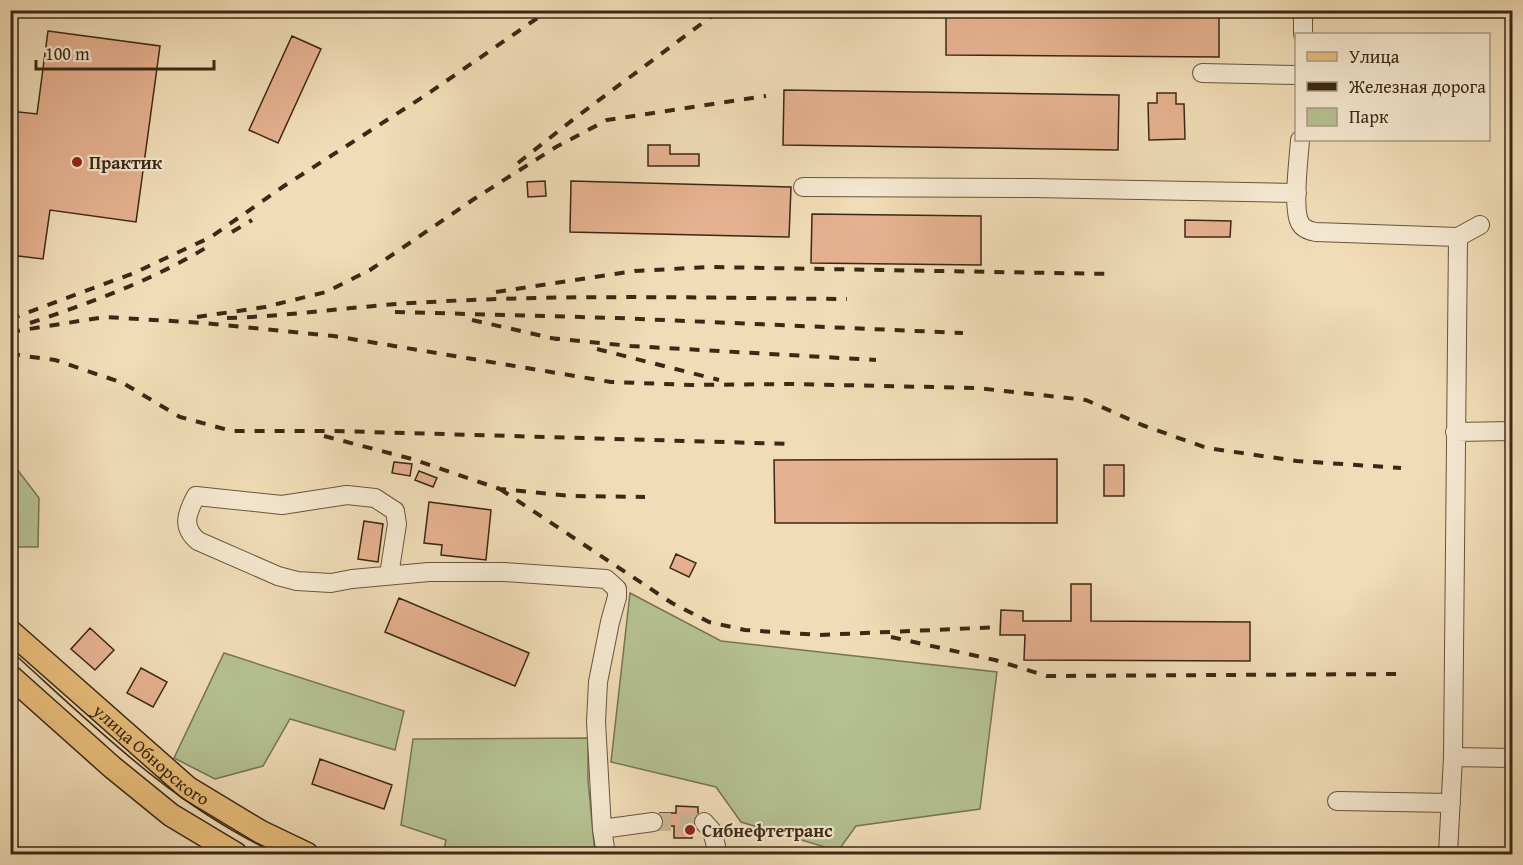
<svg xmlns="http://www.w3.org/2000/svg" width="1523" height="865" font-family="'Gentium Book Plus',serif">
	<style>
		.green { fill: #b5c191; stroke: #787454; stroke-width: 1.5 }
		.building { fill: #e6b190; stroke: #3c2816; stroke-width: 1.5 }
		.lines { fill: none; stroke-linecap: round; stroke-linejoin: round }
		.minor-tunnel { stroke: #ccb896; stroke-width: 18; stroke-dasharray: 18 9; stroke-linecap: butt }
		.minor-casing { stroke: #69553e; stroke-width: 20 }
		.major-casing { stroke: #3c2816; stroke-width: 25 }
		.minor { stroke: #f5e8d0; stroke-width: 18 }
		.major { stroke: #e8be7b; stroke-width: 22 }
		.tram { stroke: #3c2816; stroke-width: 1.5 }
		.rail { stroke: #3c2816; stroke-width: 4; stroke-dasharray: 10 10; stroke-linecap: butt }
		.poi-dot { fill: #8f2418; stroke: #f5e8d0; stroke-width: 2 }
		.labels { text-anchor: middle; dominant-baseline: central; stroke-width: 4.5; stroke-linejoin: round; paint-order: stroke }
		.poi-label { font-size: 18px; font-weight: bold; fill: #3c2816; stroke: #f5e8d0; text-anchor: start }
		.street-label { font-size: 18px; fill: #3c2816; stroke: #f5e8d0 }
	</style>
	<rect width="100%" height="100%" fill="#f0dcb6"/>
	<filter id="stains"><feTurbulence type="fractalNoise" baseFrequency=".00333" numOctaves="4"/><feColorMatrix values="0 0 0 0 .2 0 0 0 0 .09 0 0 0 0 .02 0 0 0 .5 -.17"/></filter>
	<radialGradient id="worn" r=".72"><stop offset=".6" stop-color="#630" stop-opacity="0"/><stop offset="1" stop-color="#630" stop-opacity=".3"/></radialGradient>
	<!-- green -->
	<path class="green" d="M10,460L39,498L38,547H13L11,550Z
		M630,593L721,641L997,672L980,809L856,826L838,851L741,822L716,787L611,762Z
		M224,653L404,711L395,750L290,719L263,766L215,779L174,758Z
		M588,738V780L595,854H443L446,840L401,825L413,739Z"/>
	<!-- building -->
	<path class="building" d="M946,10H1219V57L946,55Z
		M48,31L160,46L136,222L50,210L43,259L10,255V111L37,114Z
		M292,36L321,49L278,143L249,130Z
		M784,90L1119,95L1118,150L783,145Z
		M1157,93H1176V104H1184L1185,139L1149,140L1148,103H1157Z
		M648,145H670V154H699V166H648Z
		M545,181L546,196L528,197L527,182Z
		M571,181L791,187L789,237L570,232Z
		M812,214L981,216V265L811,263Z
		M1185,220L1231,221L1230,237H1185Z
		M1057,459V523H775L774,460Z
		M394,462L412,464L410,476L392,473Z
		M1104,465H1124V496H1104Z
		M419,471L437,478L433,487L415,480Z
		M429,502L491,510L486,560L441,555L442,545L424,543Z
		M364,521L383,524L378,562L358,559Z
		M676,554L696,563L689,577L670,568Z
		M1071,584H1091V621L1250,622V661L1024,660L1025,635H1000L1001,610L1023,611V621H1071Z
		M399,598L529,653L515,686L385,632Z
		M90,628L114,650L95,670L71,649Z
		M141,668L167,682L153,707L127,693Z
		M320,759L392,785L384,809L312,784Z
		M676,806L698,807V813L693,819L695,828H693L692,838H674V826H663L664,820L660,813H676Z"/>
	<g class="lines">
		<!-- minor-tunnel -->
		<path class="minor-tunnel" d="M653,822H704"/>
		<!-- minor casing -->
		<g class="minor-casing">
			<path id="minor" d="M1303,10V34
				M1202,73L1296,75
				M1300,140C1299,157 1292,209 1300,223C1303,229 1310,231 1316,232L1458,237L1453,757
				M803,187L1033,188L1297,193
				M1458,237L1480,225
				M1455,432L1512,431
				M389,575L397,524L395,511L375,498L347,495L282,505L196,496C187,513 181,527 198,541L278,576L297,581L331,583L352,579L429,572H504L606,579L617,589V597L610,622L598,682L596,722L602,829
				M1337,801L1451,803
				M704,822L712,831L718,854
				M606,854L602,829L653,822
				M1448,854L1453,757L1512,758"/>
		</g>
		<!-- major casing -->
		<g class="major-casing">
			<g id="major">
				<path id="s1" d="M10,631L188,788L261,832L307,854"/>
				<path d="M10,676L112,767L171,815L236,854"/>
			</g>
		</g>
		<!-- minor -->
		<use href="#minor" class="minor"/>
		<!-- major -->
		<use href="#major" class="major"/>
		<!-- tram -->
		<path class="tram" d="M10,650C93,725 174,807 278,854"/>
		<!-- rail -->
		<path class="rail" d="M518,163L575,118L720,10
			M232,232L252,220
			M496,292L635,271L709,267L1112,274
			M395,312L617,318L963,333
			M197,317L265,307L326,292L370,270L474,199L556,147L607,120L766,96
			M227,318C295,316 362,305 430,302C569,294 708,298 847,299
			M10,319L134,273L211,237L284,186L426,95L549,10
			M472,320L556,339
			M30,323C93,302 156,279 212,244
			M10,332L105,317L204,323L334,336L611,382L691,385L792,384L977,388L1086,400L1142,425L1207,448L1297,461L1401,468
			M550,338L631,346L876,360
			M597,349L719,380
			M10,354L55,360L123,383L180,417L232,431H335L792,444
			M324,436L412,459L500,489L572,496L645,497
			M500,489L672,603L709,622L745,630L820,635L1001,627
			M891,637L995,660L1047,676L1399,674
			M10,843L28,854"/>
	</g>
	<!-- markers -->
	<g class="poi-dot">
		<circle cx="77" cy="162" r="6"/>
		<circle cx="690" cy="830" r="6"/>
	</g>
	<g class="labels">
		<!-- poi labels -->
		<g class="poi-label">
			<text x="89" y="162">Практик</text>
			<text x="702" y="830">Сибнефтетранс</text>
		</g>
		<!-- street labels -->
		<g class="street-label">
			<text stroke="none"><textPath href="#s1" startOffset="188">улица Обнорского</textPath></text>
		</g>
	</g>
	<!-- margin -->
	<rect width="1523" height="865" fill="none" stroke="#f0dcb6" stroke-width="36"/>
	<rect x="12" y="12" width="1499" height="841" fill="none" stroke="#3c2816" stroke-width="3"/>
	<rect x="18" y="18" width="1487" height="829" fill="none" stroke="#3c2816" stroke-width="1.5"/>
	<!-- legend -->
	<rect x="1295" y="33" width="195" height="108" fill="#f5e8d0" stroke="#ab9b86" stroke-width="1.5"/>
	<rect x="1307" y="52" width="30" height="9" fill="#e8be7b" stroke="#ab9b86" stroke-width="1.5"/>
	<text x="1349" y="63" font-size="18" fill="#3c2816">Улица</text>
	<rect x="1307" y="82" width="30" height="9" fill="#3c2816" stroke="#ab9b86" stroke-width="1.5"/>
	<text x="1349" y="93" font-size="18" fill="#3c2816">Железная дорога</text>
	<rect x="1307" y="108" width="30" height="18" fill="#b5c191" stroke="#ab9b86" stroke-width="1.5"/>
	<text x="1349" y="123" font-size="18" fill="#3c2816">Парк</text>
	<!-- scale -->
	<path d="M36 60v9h178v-9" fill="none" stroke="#3c2816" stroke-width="3"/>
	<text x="45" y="60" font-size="18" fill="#3c2816" stroke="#f5e8d0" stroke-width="4.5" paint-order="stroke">100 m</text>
	<rect width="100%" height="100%" filter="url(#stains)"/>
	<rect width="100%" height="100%" fill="url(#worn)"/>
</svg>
